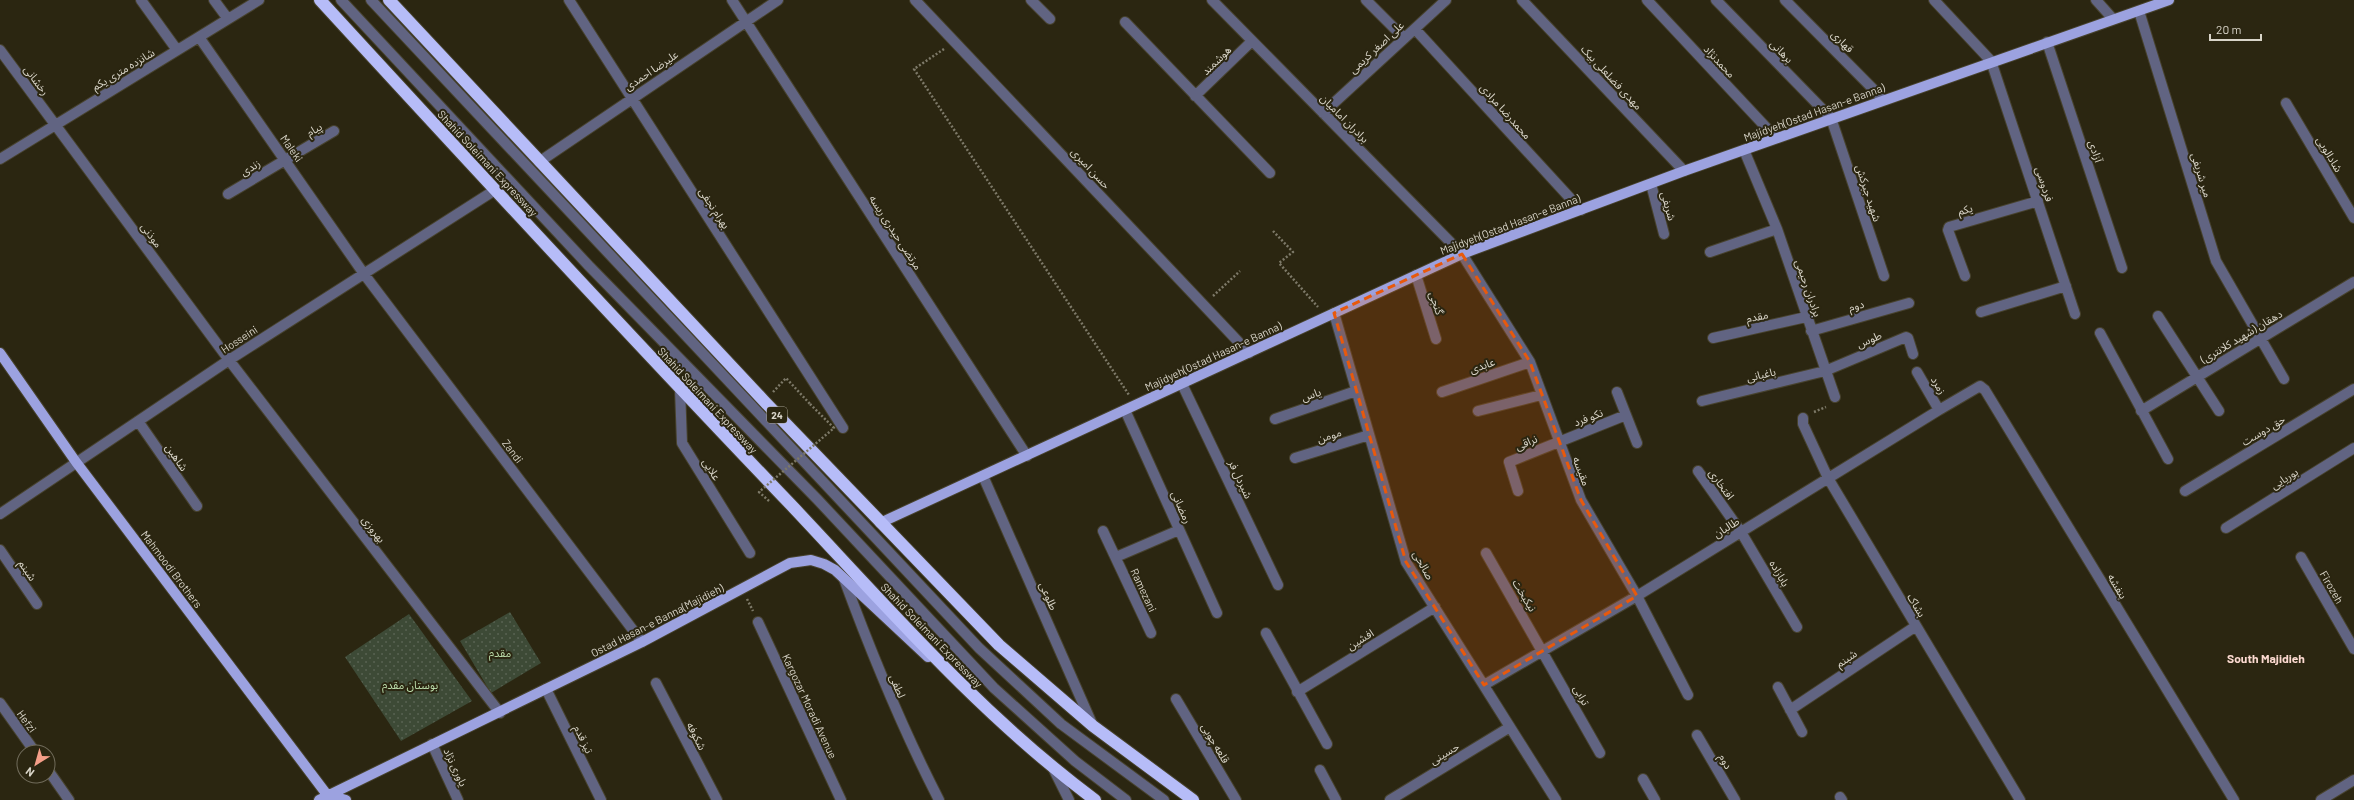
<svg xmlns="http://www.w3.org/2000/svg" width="2354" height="800" font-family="Barlow,'Noto Sans Arabic',sans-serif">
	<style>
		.park { fill: url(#park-dots) }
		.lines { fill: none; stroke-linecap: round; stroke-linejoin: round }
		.minor-casing { stroke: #47422e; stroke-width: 12 }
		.major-casing { stroke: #47422e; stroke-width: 12 }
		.highway-casing { stroke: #47422e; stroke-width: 14 }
		.path { stroke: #7d7968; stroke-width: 2.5; stroke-dasharray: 2 2; stroke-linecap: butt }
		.minor { stroke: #616482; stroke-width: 10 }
		.major { stroke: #9ca2e0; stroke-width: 10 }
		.highway { stroke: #b6bcf8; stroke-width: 12 }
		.path-bridge { stroke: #7d7968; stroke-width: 2.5; stroke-dasharray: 2 2; stroke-linecap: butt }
		.marked { fill: #e8590c; fill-opacity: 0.2; stroke: #e8590c; stroke-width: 3; stroke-dasharray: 8 5; stroke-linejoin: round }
		.labels { text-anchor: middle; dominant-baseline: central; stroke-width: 4; stroke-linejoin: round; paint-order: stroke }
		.shield { fill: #2b2611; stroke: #a5a092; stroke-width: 1 }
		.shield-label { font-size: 10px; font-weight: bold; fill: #d9d5c9 }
		.street-label { font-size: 11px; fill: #d9d5c9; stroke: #2b2611 }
		.park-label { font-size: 11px; fill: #bbdcaa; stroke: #2b2611 }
		.neighbourhood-label { font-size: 12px; font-weight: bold; fill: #fcdad1; stroke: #2b2611 }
	</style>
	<defs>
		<pattern id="park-dots" width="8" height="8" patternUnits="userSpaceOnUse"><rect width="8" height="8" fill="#3d4a36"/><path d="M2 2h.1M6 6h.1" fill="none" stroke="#586352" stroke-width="1.8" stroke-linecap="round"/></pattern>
	</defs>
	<rect width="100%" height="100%" fill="#2b2611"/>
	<!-- park -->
	<path class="park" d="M510,612L541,663L491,693L460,641Z
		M409,614L472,701L401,741L345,657Z"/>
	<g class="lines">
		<!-- minor casing -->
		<g class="minor-casing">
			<path id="minor" d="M141,0L177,50
				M214,0L228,19
				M341,0L589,266L817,499L994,688L1075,761L1126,800
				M371,0L979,648L1061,724L1164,800
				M569,0L843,428
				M732,0L1027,456
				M915,0L1249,353
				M1031,0L1050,19
				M1212,0L1462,254L1530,362L1581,500L1637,596L1688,695
				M1366,0L1404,38
				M1522,0L1684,171
				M1647,0L1776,138
				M1716,0L1831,118L1884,276
				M1785,0L1884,100
				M1934,0L1991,61L2075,314
				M2096,0L2113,19
				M2139,11L2216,261L2284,379
				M1125,22L1270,173
				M1415,29L1581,210
				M199,37L364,274L642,642
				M2047,42L2122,268
				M0,50L229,360L500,713
				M1195,96L1252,41
				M2286,103L2354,218
				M1323,113L1446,0
				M1744,150L1777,229L1835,397
				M0,159L259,0
				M539,162L778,0
				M1651,184L1664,234
				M228,194L334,131
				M1710,252L1777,229
				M1416,275L1436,339
				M1965,276L1948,230L1949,227L2038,201
				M1981,312L2066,286
				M1334,313L1406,562L1556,800
				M2158,316L2219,411
				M1811,331L1909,303
				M2100,333L2168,459
				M1713,338L1806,317
				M1917,372L1939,410
				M1182,384L1278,585
				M680,389L682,443L750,553
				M1442,392L1530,362
				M1617,392L1637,443
				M1702,401L1825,371L1906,337L1908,338L1913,354
				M1125,410L1217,613
				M1478,411L1541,395
				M2141,411L2354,282
				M1803,418V424L1828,478L2020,800
				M1275,419L1356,391
				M138,421L197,506
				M1295,458L1369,435
				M1698,471L1741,532L1797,627
				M983,476L1093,726
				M1518,491L1509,462L1626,415
				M2185,491L2354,389
				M0,514L229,360L495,190
				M2226,528L2354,448
				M1103,531L1151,633
				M0,550L37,604
				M1486,553L1600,753
				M1116,557L1179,530
				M2301,557L2354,649
				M844,579C872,655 902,728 939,800
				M758,622L841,800
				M1266,633L1327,744
				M656,683L717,800
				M1484,685L1637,596L1939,410L1980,386L1985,390L2234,800
				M1778,687L1802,732
				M546,689L601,800
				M1297,692L1435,607
				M1176,699L1236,800
				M0,703L35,752
				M1790,710L1916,626
				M1697,735L1735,800
				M432,744L458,800
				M48,770L69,800
				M1054,770L1069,800
				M1320,770L1336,800
				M1643,779L1655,800
				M1840,797L1842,800
				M1390,800L1510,727
				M2321,800L2354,780"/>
		</g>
		<!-- major casing -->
		<g class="major-casing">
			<path id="major" d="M0,353L76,462L331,800
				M880,523L1462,254L1684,171L2169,0
				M329,795L346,800
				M319,800L642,642L790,563L811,560L824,564L835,570L928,657"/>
		</g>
		<!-- highway casing -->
		<g class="highway-casing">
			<path id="highway" d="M320,0C477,171 634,341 794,508C890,610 982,716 1095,800
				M389,0L764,401L999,645L1093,726L1193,800"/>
		</g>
		<!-- path -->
		<path class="path" d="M944,49L914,69L1129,395
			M1273,231L1293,252L1279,263L1318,307
			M1213,296L1240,271
			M773,392L786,378L810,404
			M1814,412L1826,407
			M747,599L753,611"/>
		<!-- minor -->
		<use href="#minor" class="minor"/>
		<!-- major -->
		<use href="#major" class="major"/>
		<!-- highway -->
		<use href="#highway" class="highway"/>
		<!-- path-bridge -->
		<path class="path-bridge" d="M769,501L759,492L834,428L810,404"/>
	</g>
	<!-- marked area -->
	<path class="marked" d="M1462,254L1530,362L1581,500L1637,596L1484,685L1406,562L1334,313Z"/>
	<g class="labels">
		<!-- shield labels -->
		<rect class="shield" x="767" y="407" width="20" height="16" rx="3"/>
		<g class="shield-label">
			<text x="777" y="415">24</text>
		</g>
		<!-- street labels -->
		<g class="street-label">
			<text transform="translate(1843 41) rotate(45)">قهاری</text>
			<text transform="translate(1376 47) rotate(-43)">علی اصغر کریمی</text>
			<text transform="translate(1782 51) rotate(46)">برهانی</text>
			<text transform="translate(1216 60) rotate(-44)">هوشمند</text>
			<text transform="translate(1720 61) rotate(47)">محمدنژاد</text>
			<text transform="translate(123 69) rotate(-31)">شانزده متری یکم</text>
			<text transform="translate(651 70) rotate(-34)">علیرضا احمدی</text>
			<text transform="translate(1612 77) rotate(47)">مهدی فضلعلی بیک</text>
			<text transform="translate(37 80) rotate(53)">رخشانی</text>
			<text transform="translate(1506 111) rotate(48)">محمدرضا مرادی</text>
			<text transform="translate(1814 112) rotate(-20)">Majidyeh(Ostad Hasan-e Banna)</text>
			<text transform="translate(1345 118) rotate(45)">برادران امامیان</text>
			<text transform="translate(314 129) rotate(-30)">پیام</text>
			<text transform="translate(292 148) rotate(55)">Maleki</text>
			<text transform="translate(2096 151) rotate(72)">آزادی</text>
			<text transform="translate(2330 154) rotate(59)">شادالویی</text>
			<text transform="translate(488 163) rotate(47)">Shahid Soleimani Expressway</text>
			<text transform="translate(250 167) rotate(-31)">زندی</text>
			<text transform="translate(1091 168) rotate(47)">حسن امیری</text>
			<text transform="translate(2202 175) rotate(73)">میر شریفی</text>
			<text transform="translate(2045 184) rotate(72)">فردوسی</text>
			<text transform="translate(1869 193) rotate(72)">شهید جبرکش</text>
			<text transform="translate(1669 206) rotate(75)">شریفی</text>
			<text transform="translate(715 208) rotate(57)">بهرام نجفی</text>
			<text transform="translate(1965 209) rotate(-15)">یکم</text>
			<text transform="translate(1510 224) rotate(-21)">Majidyeh(Ostad Hasan-e Banna)</text>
			<text transform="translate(896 232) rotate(57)">مرتضی حیدری ریسه</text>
			<text transform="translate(152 235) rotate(54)">موذنی</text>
			<text transform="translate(1809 288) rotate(71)">برادران رحیمی</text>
			<text transform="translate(1437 303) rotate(72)">گنجی</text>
			<text transform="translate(1856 305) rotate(-16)">دوم</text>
			<text transform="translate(1757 316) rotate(-12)">مقدم</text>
			<text transform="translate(2241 336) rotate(-31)">دهقان (شهید کلانتری)</text>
			<text transform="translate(239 339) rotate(-33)">Hosseini</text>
			<text transform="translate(1869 339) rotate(-23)">طوس</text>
			<text transform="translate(1213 356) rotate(-25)">Majidyeh(Ostad Hasan-e Banna)</text>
			<text transform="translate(1482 365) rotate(-19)">عابدی</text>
			<text transform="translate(1761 374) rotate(-13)">باغبانی</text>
			<text transform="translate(1939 385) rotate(60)">زمرد</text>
			<text transform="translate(1311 394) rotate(-19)">یاس</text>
			<text transform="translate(708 400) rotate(47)">Shahid Soleimani Expressway</text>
			<text transform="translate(1588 417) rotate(-21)">نکو فرد</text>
			<text transform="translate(2263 430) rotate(-31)">حق دوست</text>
			<text transform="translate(1329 435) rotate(-17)">مومن</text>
			<text transform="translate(1526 442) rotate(-23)">نراقی</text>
			<text transform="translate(513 451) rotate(53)">Zandi</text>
			<text transform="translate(177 457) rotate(55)">شاهین</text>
			<text transform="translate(712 469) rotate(58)">علایی</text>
			<text transform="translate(1582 471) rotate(69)">مقیسه</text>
			<text transform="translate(2284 478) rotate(-32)">بوریایی</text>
			<text transform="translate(1241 479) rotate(65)">شیردل فر</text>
			<text transform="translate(1722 484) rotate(54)">افتخاری</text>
			<text transform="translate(1182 507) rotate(66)">رمضانی</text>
			<text transform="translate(1726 527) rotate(-32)">طالبان</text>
			<text transform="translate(374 529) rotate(52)">بهروزی</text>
			<text transform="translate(1424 565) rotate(61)">صالحی</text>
			<text transform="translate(172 569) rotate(53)">Mahmoodi Brothers</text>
			<text transform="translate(28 570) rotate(56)">شبنم</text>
			<text transform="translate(1780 573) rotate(60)">بابازاده</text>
			<text transform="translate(2118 586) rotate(59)">بنفشه</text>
			<text transform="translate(2332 587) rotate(60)">Firozeh</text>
			<text transform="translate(1144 590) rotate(65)">Ramezani</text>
			<text transform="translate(1525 595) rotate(59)">نیکبخت</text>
			<text transform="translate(1049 596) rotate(66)">طلوعی</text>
			<text transform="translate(1917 605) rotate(59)">بشاک</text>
			<text transform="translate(657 620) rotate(-27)">Ostad Hasan-e Banna(Majidieh)</text>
			<text transform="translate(932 635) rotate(46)">Shahid Soleimani Expressway</text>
			<text transform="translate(1360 639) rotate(-32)">افشین</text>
			<text transform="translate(1846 658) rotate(-34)">شبنم</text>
			<text transform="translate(898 686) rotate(67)">لطفی</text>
			<text transform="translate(1582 695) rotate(61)">ترابی</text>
			<text transform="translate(810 706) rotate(65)">Kargozar Moradi Avenue</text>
			<text transform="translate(27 721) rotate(54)">Hefzi</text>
			<text transform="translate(697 736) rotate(63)">شکوفه</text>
			<text transform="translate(584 739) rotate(64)">تیز قدم</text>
			<text transform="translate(1216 743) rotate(59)">قلعه چوبی</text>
			<text transform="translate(1444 753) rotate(-31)">حسینی</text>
			<text transform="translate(1726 761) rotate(60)">دوم</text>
			<text transform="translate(456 767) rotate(65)">یاوری نژاد</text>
		</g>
		<!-- park labels -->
		<g class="park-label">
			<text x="500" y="652">مقدم</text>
			<text x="410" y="684">بوستان مقدم</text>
		</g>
		<!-- neighbourhood labels -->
		<g class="neighbourhood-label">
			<text x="2266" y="658">South Majidieh</text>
		</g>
	</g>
	<!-- north arrow -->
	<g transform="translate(36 764) rotate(217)"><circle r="19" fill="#2b2611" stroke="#716c5b"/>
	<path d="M0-3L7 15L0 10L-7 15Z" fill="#f49e88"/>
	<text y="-6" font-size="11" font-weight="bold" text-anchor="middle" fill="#d9d5c9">N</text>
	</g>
	<!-- scale -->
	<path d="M2210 34v6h51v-6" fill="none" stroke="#d9d5c9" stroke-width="2"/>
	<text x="2216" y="34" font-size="12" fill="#d9d5c9" stroke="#2b2611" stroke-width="3" paint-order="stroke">20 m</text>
</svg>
